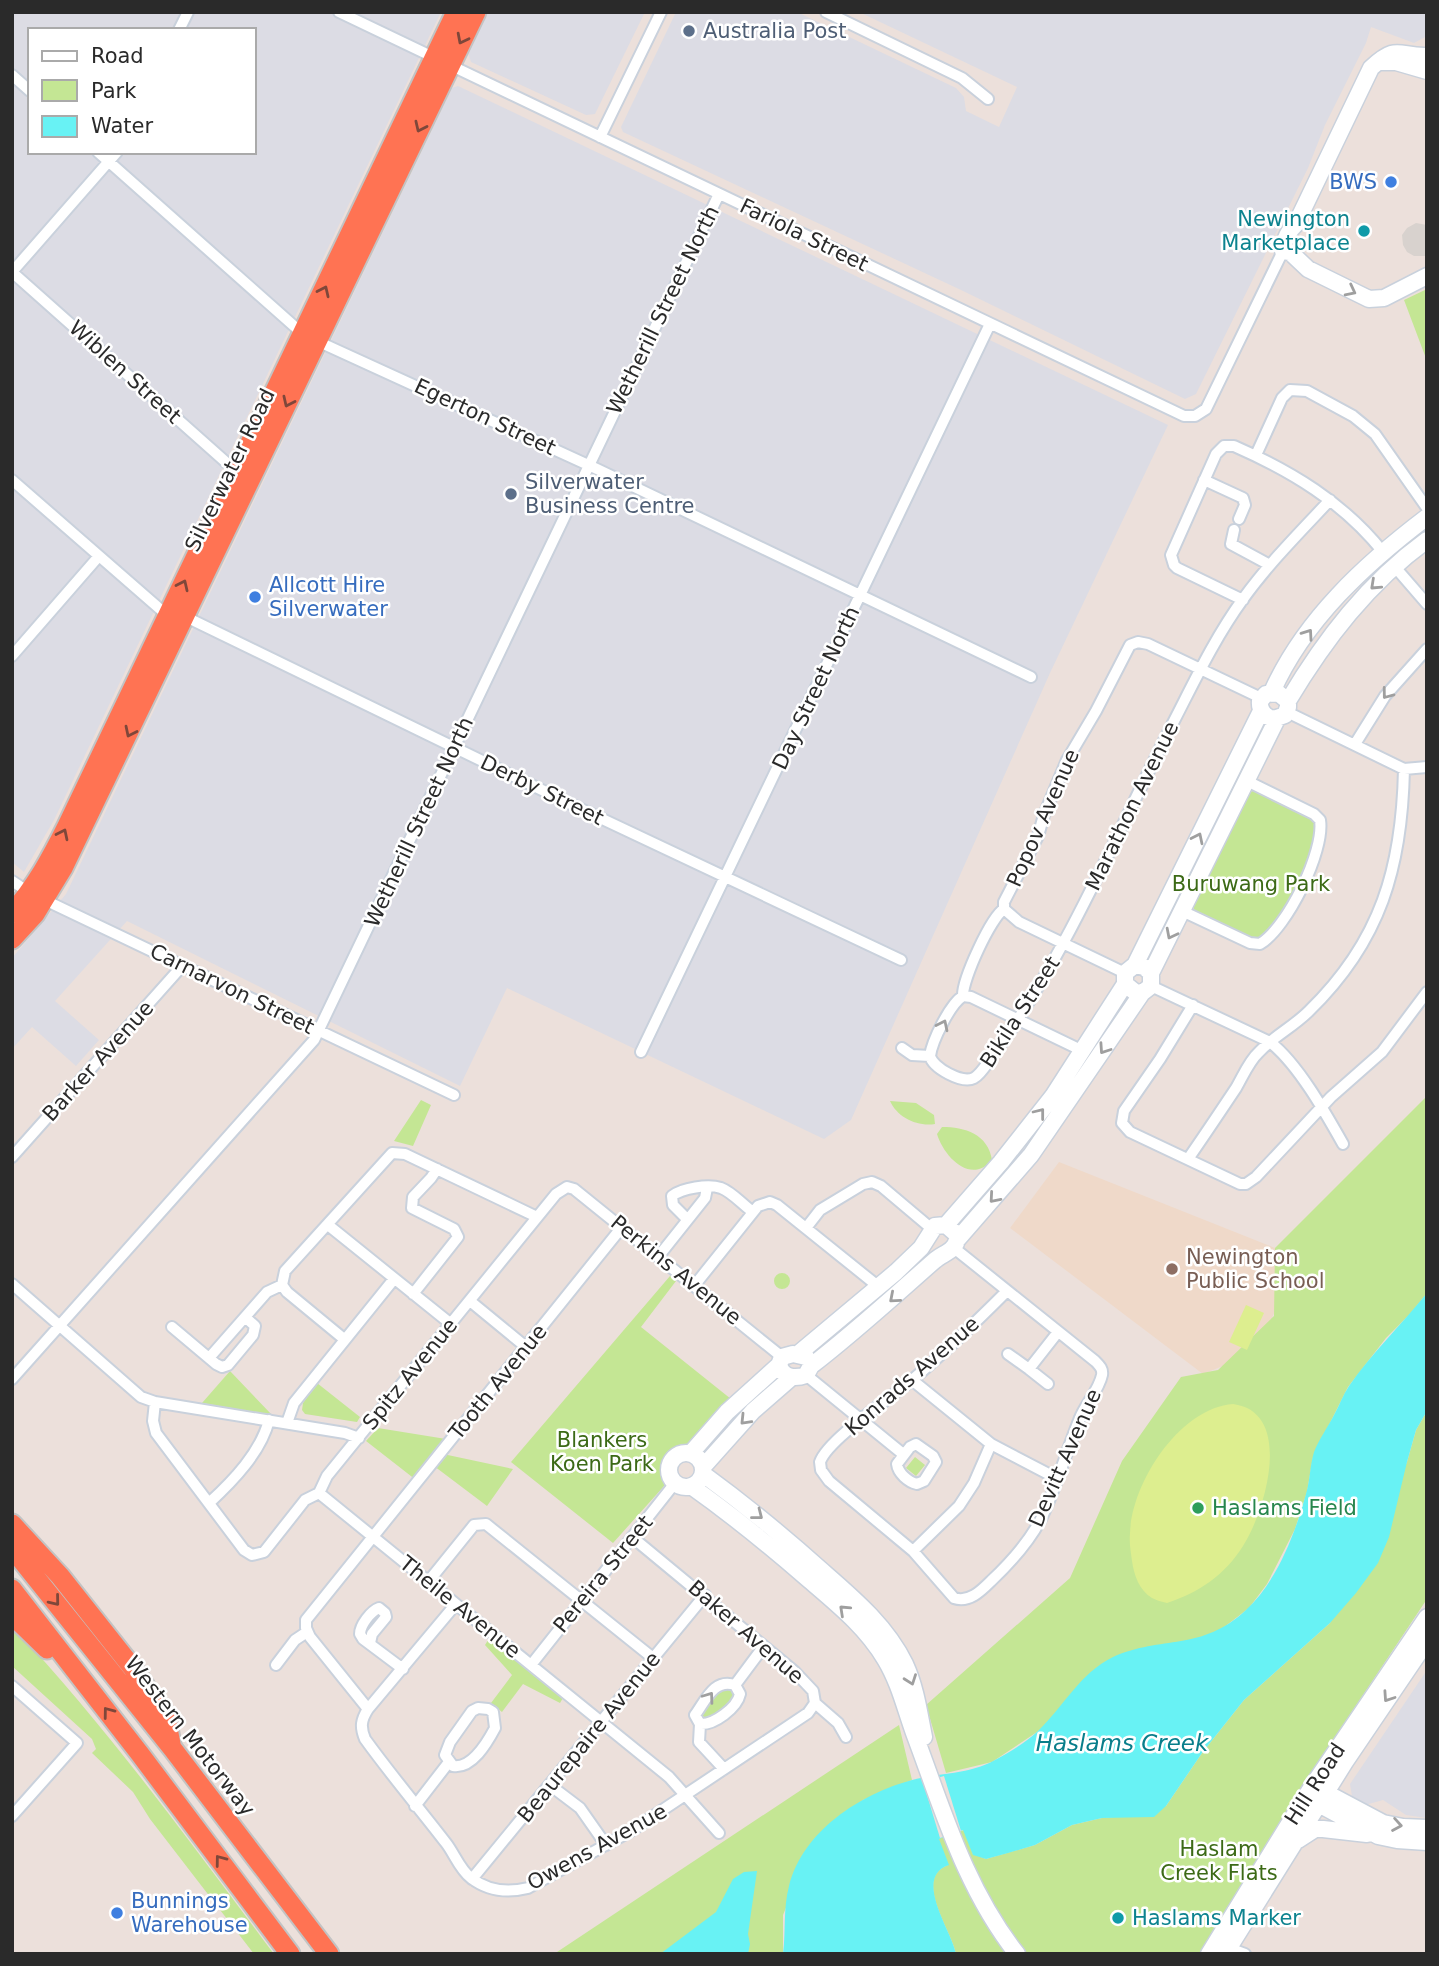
<svg xmlns="http://www.w3.org/2000/svg" width="1439" height="1966" font-family="'DejaVu Sans',sans-serif">
	<style>
		.industrial { fill: #dcdce4; fill-rule: evenodd }
		.education { fill: #efd9c9 }
		.green { fill: #c4e694 }
		.pitch { fill: #ddee8f }
		.plaza { fill: #d8d2ce }
		.water { fill: #68f2f4 }
		.pier { fill: #ece0db }
		.lines { fill: none; stroke-linecap: round; stroke-linejoin: round }
		.street-casing { stroke: #c9d1dc; stroke-width: 14 }
		.secondary-casing { stroke: #c9d1dc; stroke-width: 19 }
		.highway-casing { stroke: #c3c3c3; stroke-width: 23 }
		.street { stroke: #fff; stroke-width: 10 }
		.secondary { stroke: #fff; stroke-width: 16 }
		.highway { stroke: #ff7353; stroke-width: 19 }
		.oneway { stroke: #7f473a }
		.oneway2 { stroke: #9f9f9f }
		.service-dot { fill: #5c6f8a; stroke: #fff; stroke-width: 2.5 }
		.shop-dot { fill: #3f7fe0; stroke: #fff; stroke-width: 2.5 }
		.culture-dot { fill: #0f9aa8; stroke: #fff; stroke-width: 2.5 }
		.education-dot { fill: #8d6e63; stroke: #fff; stroke-width: 2.5 }
		.leisure-dot { fill: #2e9e5b; stroke: #fff; stroke-width: 2.5 }
		.labels { text-anchor: middle; dominant-baseline: central; stroke-width: 5; stroke-linejoin: round; paint-order: stroke }
		.service-label { font-size: 21px; fill: #4e5e75; stroke: #fff; text-anchor: start }
		.shop-label { font-size: 21px; fill: #366cbe; stroke: #fff; text-anchor: start }
		.culture-label { font-size: 21px; fill: #0d838f; stroke: #fff; text-anchor: end }
		.street-label { font-size: 21px; fill: #2a2a2a; stroke: #fff }
		.park-label { font-size: 21px; fill: #3c6a16; stroke: #fff }
		.education-label { font-size: 21px; fill: #785e54; stroke: #fff; text-anchor: start }
		.leisure-label { font-size: 21px; fill: #27864d; stroke: #fff; text-anchor: start }
		.water-label { font-size: 23px; font-style: italic; fill: #087e8b; stroke: #fff }
	</style>
	<rect width="100%" height="100%" fill="#ece0db"/>
	<!-- industrial -->
	<path class="industrial" d="M12,12H441L54,820L24,872L12,862ZM30,30H254V152H30Z
		M488,12H645L595,114L586,115L471,62L468,53Z
		M676,12H797L956,88L964,97L966,111L999,127L1017,87L859,12H1427V36L1414,43L1371,27L1366,43L1325,125L1308,168L1196,394L1185,399L961,290L623,132L621,127Z
		M458,86L1168,425L1050,673L851,1120L824,1139L507,988L460,1086L127,921L55,1001L99,1040L76,1066L32,1027L12,1049V958L66,894L452,88Z
		M1427,1670V1818L1406,1815L1383,1800L1365,1805L1352,1796L1350,1784Z"/>
	<!-- education -->
	<path class="education" d="M1059,1162L1275,1248L1278,1257L1279,1302L1267,1329L1240,1359L1203,1374L1010,1228Z"/>
	<!-- green -->
	<path class="green" d="M1427,289V361L1404,300Z
		M1253,791L1317,822C1310,865 1292,914 1257,941L1195,913L1193,906L1245,794Z
		M1427,1096V1293L1410,1314L1386,1338L1348,1387L1313,1457L1307,1492L1295,1529L1267,1584L1249,1608L1219,1631L1194,1640L1143,1648L1037,1732L992,1762L946,1773L926,1705L1070,1578L1122,1461L1181,1377L1218,1370L1274,1316L1275,1248Z
		M421,1100L431,1105L413,1146L394,1141Z
		M890,1101L916,1103L934,1115L935,1124C917,1127 897,1117 890,1101Z
		M942,1127C965,1127 988,1134 992,1160C971,1185 944,1157 937,1134Z
		M774 1281a8 8 0 1 1 16 0a8 8 0 1 1-16 0Z
		M670,1276L676,1281L641,1327L731,1399L691,1445L671,1449L666,1454L662,1467L665,1485L613,1543L511,1462Z
		M230,1371L272,1415L202,1403Z
		M317,1383L360,1417L357,1422L305,1414L302,1410L303,1403Z
		M1427,1411V1599L1297,1794L1199,1954H956C952,1931 912,1878 948,1865L938,1839L964,1830L973,1854L986,1859L1035,1845L1072,1825L1102,1818L1125,1816L1166,1806L1202,1753L1244,1700L1330,1623L1407,1462L1416,1430Z
		M378,1428L446,1439L416,1480L366,1441Z
		M443,1454L513,1469L487,1506L434,1466Z
		M915,1457L925,1465L916,1476L906,1468Z
		M12,1626C108,1728 190,1842 274,1954H254L150,1819L133,1792L92,1753L96,1749L92,1739L12,1666Z
		M490,1637L564,1696L560,1703L523,1684L502,1712L491,1703L512,1675L485,1645Z
		M735,1686V1700L706,1721H702L698,1714L721,1687Z
		M899,1725L912,1780L863,1800L835,1820L814,1839L783,1915V1954H554Z"/>
	<!-- pitch -->
	<path class="pitch" d="M1246,1305L1264,1313L1247,1350L1229,1342Z
		M1233,1404C1295,1412 1265,1512 1243,1546C1225,1575 1198,1593 1167,1603C1162,1602 1156,1600 1152,1598C1139,1590 1134,1575 1132,1561C1131,1552 1129,1543 1130,1534C1131,1484 1179,1408 1233,1404Z"/>
	<!-- plaza -->
	<path class="plaza" d="M1416,223L1427,225L1426,256H1414L1407,252L1403,245L1402,235L1407,228Z"/>
	<!-- water -->
	<path class="water" d="M1427,1293V1411L1416,1430L1407,1462L1389,1537L1378,1563L1356,1593L1330,1623L1244,1700L1202,1753L1166,1806L1154,1817L1102,1818L1072,1825L1035,1845L1008,1853L986,1859L973,1855L963,1830L939,1839L949,1865C912,1877 952,1931 956,1954H783C786,1931 783,1909 789,1886C803,1831 860,1794 912,1780C938,1773 971,1774 995,1760C1009,1752 1027,1742 1038,1731C1064,1706 1080,1673 1113,1657C1162,1635 1201,1652 1246,1610C1277,1581 1295,1534 1306,1494C1310,1480 1310,1465 1314,1452C1319,1439 1328,1427 1334,1415C1339,1406 1343,1395 1349,1386C1372,1353 1401,1325 1427,1293Z
		M757,1871L748,1934L750,1944L748,1954H660L716,1912L733,1879L744,1872Z"/>
	<!-- pier -->
	<path class="pier" d="M944,1776L961,1831L940,1838L923,1782Z"/>
	<g class="lines">
		<!-- street casing -->
		<g class="street-casing">
			<path id="street" d="M339,12L1184,416H1195L1206,409L1283,251
				M826,12L962,78L988,99
				M179,30L188,12
				M12,75L30,91
				M600,137L661,12
				M98,152L303,334
				M12,272L237,472
				M12,272L117,152
				M317,341L597,469L1031,677
				M1256,455L1282,398L1290,390L1307,391L1353,416L1375,434L1427,508
				M12,480L168,616
				M1204,480L1243,498L1245,505L1239,519
				M1234,530L1231,544L1270,565
				M1395,567L1427,604
				M1243,600L1177,568L1174,565L1171,555L1216,454L1224,446H1234C1291,471 1343,502 1383,552
				M186,617L579,808L901,960
				M12,656L99,556
				M1287,712L1404,769L1427,767
				M1355,744L1385,696L1427,649
				M12,881L30,893L454,1095
				M1004,909L1019,922L1125,973
				M1182,911L1250,943L1260,944C1287,928 1325,851 1320,820L1314,814L1247,781
				M1151,986L1270,1042C1298,1064 1325,1112 1343,1144
				M963,996C962,980 991,917 1004,909V902L1038,836L1044,815L1067,760L1096,711L1130,645L1138,642L1148,644L1261,698
				M1193,1005L1160,1059L1124,1111L1122,1123L1130,1132L1240,1184H1246L1256,1177L1331,1097L1382,1052L1427,992
				M902,1048L912,1055L930,1056
				M641,1052L990,324
				M930,1056C933,1068 962,1084 974,1078C981,1074 986,1065 991,1058C1068,954 1116,833 1175,719C1196,678 1216,636 1243,599C1269,563 1300,532 1330,500
				M930,1056C932,1041 950,1004 963,996L971,997L1083,1051
				M12,1157L183,965
				M1188,1159C1204,1136 1220,1112 1236,1088C1243,1076 1249,1061 1259,1052C1274,1036 1293,1027 1309,1011C1381,941 1402,867 1404,769
				M687,1219L673,1205L672,1196C682,1188 708,1184 721,1188C732,1192 743,1205 753,1212
				M328,1225L451,1324
				M806,1228L820,1210L863,1184L872,1182L881,1186L932,1229
				M954,1248L1095,1361C1100,1366 1103,1369 1102,1375C1099,1390 1085,1405 1080,1418C1066,1452 1057,1486 1041,1519C1029,1542 1010,1563 991,1581C981,1591 969,1603 954,1598L913,1551L829,1481L821,1470L820,1462C827,1440 892,1397 912,1380C945,1352 976,1322 1007,1291
				M658,1257L705,1198L707,1188
				M12,1284L141,1397L155,1402L345,1433L359,1438
				M282,1285L287,1292L344,1339
				M694,1286L758,1206L770,1202L777,1205L879,1287
				M413,1294L458,1237L454,1229L412,1208L413,1197L431,1178L437,1169
				M470,1301L526,1347
				M172,1327L216,1364L222,1367L228,1365L253,1335L255,1326L245,1317
				M1008,1354L1029,1369L1058,1332
				M209,1358L267,1292L282,1285L285,1271L392,1153L405,1154L537,1217
				M1029,1369L1048,1384
				M806,1375L903,1454
				M12,1379L314,1040L719,194
				M912,1380L991,1444L1058,1479
				M155,1402L153,1421L156,1433L244,1550L252,1555L264,1552L305,1500L319,1493L327,1476L556,1194L567,1187L574,1189L782,1357
				M287,1423L294,1403L394,1279
				M916,1444L933,1456L936,1462L924,1481L917,1484C908,1482 898,1473 897,1464L910,1447Z
				M319,1493L669,1777L719,1833
				M209,1503C233,1481 261,1452 269,1420
				M632,1537L795,1672L813,1691L815,1703L838,1723L846,1737
				M913,1551L959,1506L974,1483L991,1444
				M428,1582L474,1525L486,1524L653,1658
				M456,1604L368,1709C361,1720 360,1727 365,1739C391,1775 419,1808 446,1843C454,1853 460,1870 471,1878C488,1891 508,1893 528,1888L631,1831L808,1713L815,1703
				M370,1643L372,1634L386,1617L385,1613L379,1608C371,1611 360,1625 360,1634L363,1639L403,1669
				M276,1665L295,1640L307,1632
				M531,1665L675,1483
				M735,1685L764,1646
				M12,1686L77,1743L12,1816
				M478,1708L488,1709L493,1712L495,1728C487,1743 472,1769 453,1766L445,1755L450,1742L472,1711Z
				M368,1709L310,1637L306,1628V1620L622,1227
				M700,1724C714,1725 737,1708 740,1694L735,1685
				M724,1769L699,1742L700,1724L695,1715C706,1700 714,1678 735,1685
				M551,1786L580,1808L606,1845
				M415,1806L449,1762
				M472,1879L705,1595
				M1229,1948L1245,1954"/>
		</g>
		<!-- secondary casing -->
		<g class="secondary-casing">
			<path id="secondary" d="M1382,62H1396L1427,71
				M1283,251C1284,241 1288,231 1296,224L1371,68C1398,43 1398,57 1427,56
				M1283,251L1290,252L1308,269L1369,299L1384,298L1427,276
				M1272,692C1304,620 1365,564 1427,517
				M1288,701L1278,693L1266,694L1260,701C1259,711 1265,717 1274,719L1285,715L1288,707V701C1325,639 1368,583 1427,540
				M1135,965L1261,711
				M1151,973L1277,719
				M946,1225L1001,1162L1053,1096L1125,984
				M798,1354L896,1272L921,1248L935,1226L946,1225L954,1232
				M779,1365C783,1378 795,1379 806,1375L811,1366C854,1333 893,1297 934,1261C943,1253 954,1252 957,1240L1031,1155L1142,993L1151,986V973L1144,967L1135,965L1125,973V984L1135,992L1142,993
				M669 1470a17 17 0 1 1 34 0a17 17 0 1 1-34 0Z
				M691,1453L727,1412L779,1365L782,1357L793,1354L806,1357
				M703,1467L753,1411L792,1377
				M703,1474C744,1504 782,1535 820,1569C852,1597 886,1625 905,1664C916,1688 919,1712 924,1737
				M691,1486C732,1515 770,1546 808,1579C837,1604 865,1626 885,1659C899,1682 905,1708 914,1733C943,1810 965,1888 1017,1954
				M1319,1789L1383,1823L1403,1827L1427,1828
				M1311,1800L1378,1836L1397,1840L1427,1842
				M1298,1840L1315,1829H1323L1367,1834
				M1209,1954L1313,1785L1427,1617
				M1225,1954L1345,1762L1427,1641"/>
		</g>
		<!-- highway casing -->
		<g class="highway-casing">
			<path id="highway" d="M12,913C36,886 51,858 67,826L456,12
				M12,939L35,914L63,868L476,12
				M12,1524L60,1576L132,1667L166,1718L171,1744
				M12,1548L172,1748L329,1954
				M12,1589L140,1754L290,1954
				M12,1615L47,1649"/>
		</g>
		<!-- street -->
		<use href="#street" class="street"/>
		<!-- secondary -->
		<use href="#secondary" class="secondary"/>
		<!-- highway -->
		<use href="#highway" class="highway"/>
	</g>
	<!-- one-way arrows -->
	<defs><path id="oneway-chevron" d="M-2-3.5L2.5 0L-2 3.5" fill="none" stroke-width="1.6" stroke-linecap="round" stroke-linejoin="round" transform="scale(1.75)"/></defs>
	<g class="oneway">
		<use href="#oneway-chevron" transform="translate(462 39) rotate(117)"/>
		<use href="#oneway-chevron" transform="translate(420 127) rotate(115)"/>
		<use href="#oneway-chevron" transform="translate(324 291) rotate(-65)"/>
		<use href="#oneway-chevron" transform="translate(288 402) rotate(115)"/>
		<use href="#oneway-chevron" transform="translate(183 585) rotate(-65)"/>
		<use href="#oneway-chevron" transform="translate(130 732) rotate(116)"/>
		<use href="#oneway-chevron" transform="translate(63 834) rotate(-64)"/>
		<use href="#oneway-chevron" transform="translate(55 1601) rotate(51)"/>
		<use href="#oneway-chevron" transform="translate(108 1712) rotate(-127)"/>
		<use href="#oneway-chevron" transform="translate(220 1860) rotate(-127)"/>
	</g>
	<g class="oneway2">
		<use href="#oneway-chevron" transform="translate(1351 291) rotate(27)"/>
		<use href="#oneway-chevron" transform="translate(1375 585) rotate(137)"/>
		<use href="#oneway-chevron" transform="translate(1308 634) rotate(-55)"/>
		<use href="#oneway-chevron" transform="translate(1387 694) rotate(127)"/>
		<use href="#oneway-chevron" transform="translate(1198 838) rotate(-64)"/>
		<use href="#oneway-chevron" transform="translate(1171 934) rotate(117)"/>
		<use href="#oneway-chevron" transform="translate(943 1025) rotate(-64)"/>
		<use href="#oneway-chevron" transform="translate(1104 1049) rotate(124)"/>
		<use href="#oneway-chevron" transform="translate(1040 1113) rotate(-52)"/>
		<use href="#oneway-chevron" transform="translate(994 1198) rotate(131)"/>
		<use href="#oneway-chevron" transform="translate(894 1298) rotate(139)"/>
		<use href="#oneway-chevron" transform="translate(745 1420) rotate(134)"/>
		<use href="#oneway-chevron" transform="translate(758 1515) rotate(38)"/>
		<use href="#oneway-chevron" transform="translate(844 1610) rotate(-137)"/>
		<use href="#oneway-chevron" transform="translate(911 1680) rotate(70)"/>
		<use href="#oneway-chevron" transform="translate(709 1697) rotate(-54)"/>
		<use href="#oneway-chevron" transform="translate(1388 1697) rotate(124)"/>
		<use href="#oneway-chevron" transform="translate(1397 1825) rotate(10)"/>
	</g>
	<!-- markers -->
	<g class="service-dot">
		<circle cx="689" cy="31" r="7"/>
		<circle cx="511" cy="494" r="7"/>
	</g>
	<g class="shop-dot">
		<circle cx="1391" cy="182" r="7"/>
		<circle cx="255" cy="597" r="7"/>
		<circle cx="117" cy="1913" r="7"/>
	</g>
	<g class="culture-dot">
		<circle cx="1364" cy="231" r="7"/>
		<circle cx="1118" cy="1918" r="7"/>
	</g>
	<circle class="education-dot" cx="1172" cy="1269" r="7"/>
	<circle class="leisure-dot" cx="1198" cy="1508" r="7"/>
	<g class="labels">
		<!-- service labels -->
		<g class="service-label">
			<text x="703" y="31">Australia Post</text>
			<text x="525" y="482">Silverwater<tspan x="525" dy="24">Business Centre</tspan></text>
		</g>
		<!-- shop labels -->
		<g class="shop-label">
			<text x="1377" y="182" text-anchor="end">BWS</text>
			<text x="269" y="585">Allcott Hire<tspan x="269" dy="24">Silverwater</tspan></text>
			<text x="131" y="1901">Bunnings<tspan x="131" dy="24">Warehouse</tspan></text>
		</g>
		<!-- culture labels -->
		<g class="culture-label">
			<text x="1350" y="219">Newington<tspan x="1350" dy="24">Marketplace</tspan></text>
			<text x="1132" y="1918" text-anchor="start">Haslams Marker</text>
		</g>
		<!-- street labels -->
		<g class="street-label">
			<text transform="translate(804 235) rotate(26)">Fariola Street</text>
			<text transform="translate(663 310) rotate(-64)">Wetherill Street North</text>
			<text transform="translate(125 372) rotate(42)">Wiblen Street</text>
			<text transform="translate(485 417) rotate(25)">Egerton Street</text>
			<text transform="translate(230 470) rotate(-64)">Silverwater Road</text>
			<text transform="translate(816 688) rotate(-65)">Day Street North</text>
			<text transform="translate(542 790) rotate(26)">Derby Street</text>
			<text transform="translate(1132 806) rotate(-64)">Marathon Avenue</text>
			<text transform="translate(1043 818) rotate(-66)">Popov Avenue</text>
			<text transform="translate(419 822) rotate(-65)">Wetherill Street North</text>
			<text transform="translate(232 989) rotate(26)">Carnarvon Street</text>
			<text transform="translate(1020 1012) rotate(-57)">Bikila Street</text>
			<text transform="translate(98 1061) rotate(-48)">Barker Avenue</text>
			<text transform="translate(676 1270) rotate(39)">Perkins Avenue</text>
			<text transform="translate(410 1374) rotate(-51)">Spitz Avenue</text>
			<text transform="translate(912 1376) rotate(-41)">Konrads Avenue</text>
			<text transform="translate(498 1382) rotate(-51)">Tooth Avenue</text>
			<text transform="translate(1065 1458) rotate(-66)">Devitt Avenue</text>
			<text transform="translate(603 1574) rotate(-51)">Pereira Street</text>
			<text transform="translate(460 1607) rotate(39)">Theile Avenue</text>
			<text transform="translate(746 1632) rotate(41)">Baker Avenue</text>
			<text transform="translate(190 1736) rotate(52)">Western Motorway</text>
			<text transform="translate(589 1737) rotate(-51)">Beaurepaire Avenue</text>
			<text transform="translate(1315 1784) rotate(-57)">Hill Road</text>
			<text transform="translate(597 1847) rotate(-29)">Owens Avenue</text>
		</g>
		<!-- park labels -->
		<g class="park-label">
			<text x="1251" y="884">Buruwang Park</text>
			<text x="602" y="1440">Blankers<tspan x="602" dy="24">Koen Park</tspan></text>
			<text x="1219" y="1849">Haslam<tspan x="1219" dy="24">Creek Flats</tspan></text>
		</g>
		<!-- education labels -->
		<g class="education-label">
			<text x="1186" y="1257">Newington<tspan x="1186" dy="24">Public School</tspan></text>
		</g>
		<!-- leisure labels -->
		<g class="leisure-label">
			<text x="1212" y="1508">Haslams Field</text>
		</g>
		<!-- water labels -->
		<g class="water-label">
			<text x="1122" y="1743">Haslams Creek</text>
		</g>
	</g>
	<!-- border -->
	<rect width="1439" height="1966" fill="none" stroke="#2a2a2a" stroke-width="28"/>
	<!-- legend -->
	<rect x="28" y="28" width="228" height="126" fill="#ffffff" stroke="#aaaaaa" stroke-width="2"/>
	<rect x="42" y="51" width="35" height="10" fill="#ffffff" stroke="#aaaaaa" stroke-width="2"/>
	<text x="91" y="63" font-size="21" fill="#2a2a2a">Road</text>
	<rect x="42" y="80" width="35" height="21" fill="#c4e694" stroke="#aaaaaa" stroke-width="2"/>
	<text x="91" y="98" font-size="21" fill="#2a2a2a">Park</text>
	<rect x="42" y="116" width="35" height="21" fill="#68f2f4" stroke="#aaaaaa" stroke-width="2"/>
	<text x="91" y="133" font-size="21" fill="#2a2a2a">Water</text>
</svg>
